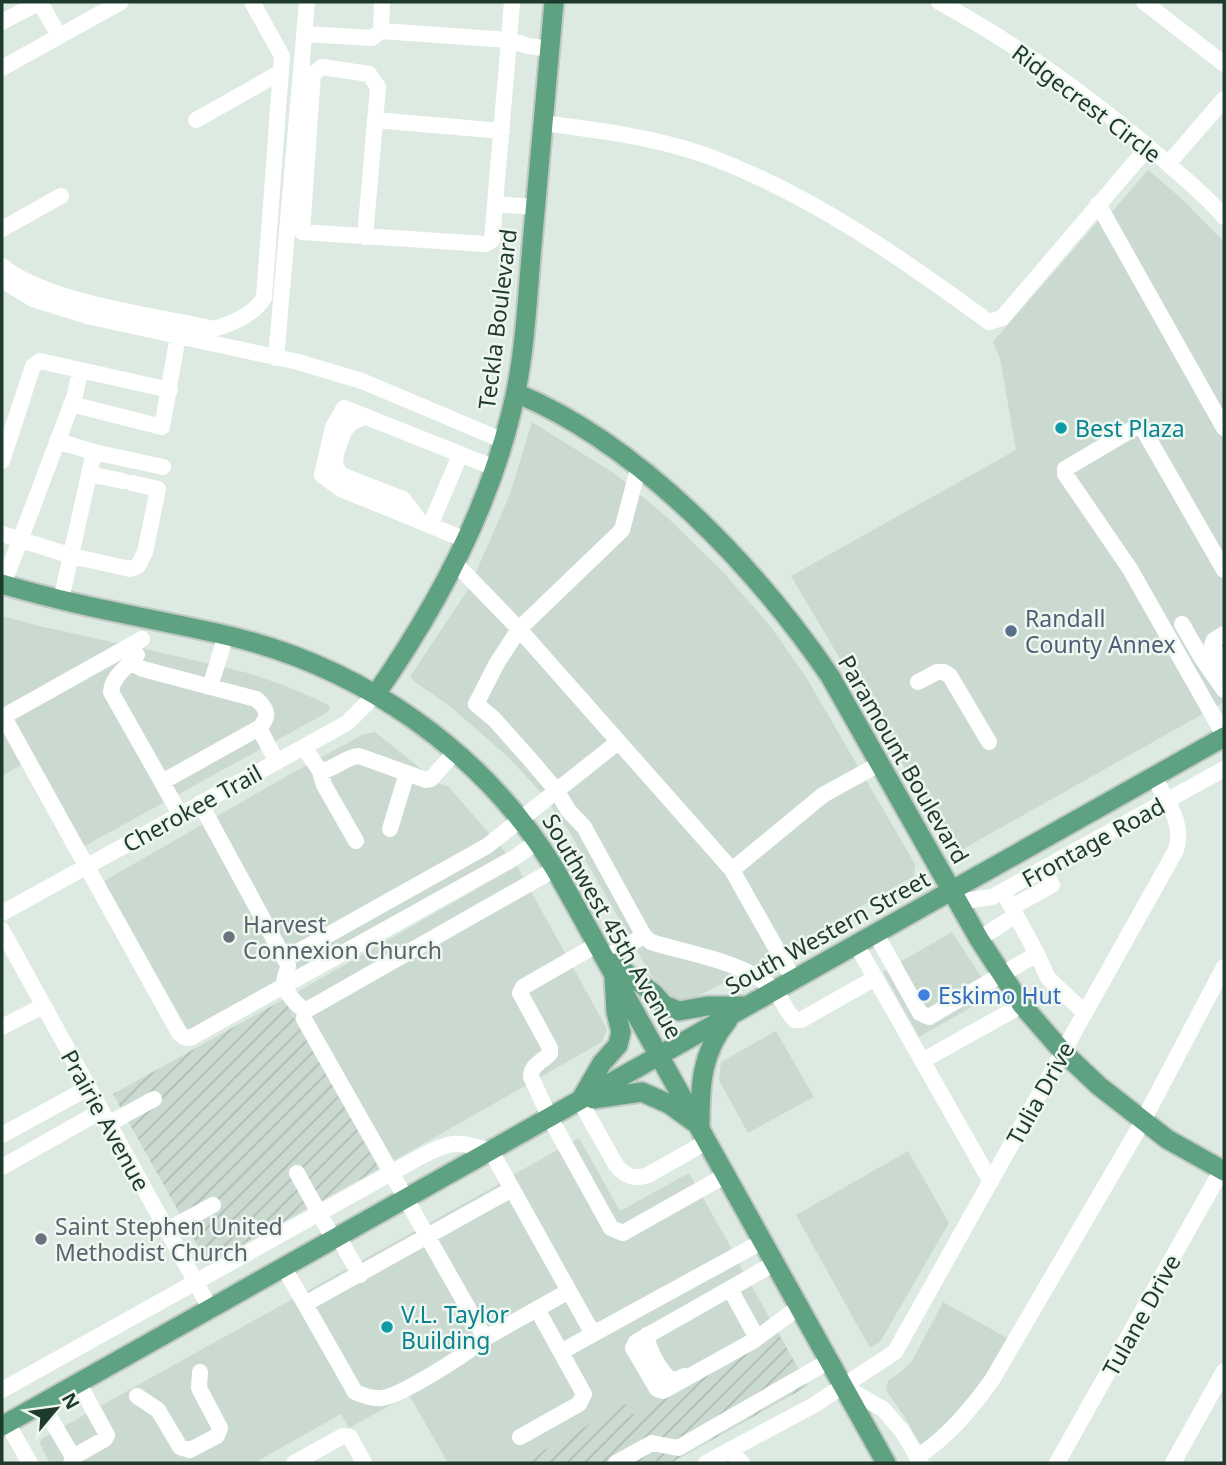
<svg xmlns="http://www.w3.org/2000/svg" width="1226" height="1465" font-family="'Noto Sans',sans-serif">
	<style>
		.built { fill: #cbdad0 }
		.industrial { fill: url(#industrial-furrows) }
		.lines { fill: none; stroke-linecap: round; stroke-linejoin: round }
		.major-casing { stroke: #c0c8c4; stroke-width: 23 }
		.minor { stroke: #fff; stroke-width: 16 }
		.major { stroke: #5fa281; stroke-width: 19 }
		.culture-dot { fill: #0f9aa8; stroke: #eef7f0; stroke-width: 2.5 }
		.service-dot { fill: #5c6f8a; stroke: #eef7f0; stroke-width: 2.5 }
		.worship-dot { fill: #6b7280; stroke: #eef7f0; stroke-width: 2.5 }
		.shop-dot { fill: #3f7fe0; stroke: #eef7f0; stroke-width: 2.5 }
		.labels { text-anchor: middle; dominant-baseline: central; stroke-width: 5; stroke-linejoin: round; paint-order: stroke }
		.street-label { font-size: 23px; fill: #1e3a2c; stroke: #eef7f0 }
		.culture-label { font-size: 23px; fill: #0d838f; stroke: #eef7f0; text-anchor: start }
		.service-label { font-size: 23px; fill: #4e5e75; stroke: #eef7f0; text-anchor: start }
		.worship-label { font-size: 23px; fill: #5b616d; stroke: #eef7f0; text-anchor: start }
		.shop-label { font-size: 23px; fill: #366cbe; stroke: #eef7f0; text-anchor: start }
	</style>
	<defs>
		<pattern id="industrial-furrows" width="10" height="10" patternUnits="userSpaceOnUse" patternTransform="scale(1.75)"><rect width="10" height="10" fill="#cbdad0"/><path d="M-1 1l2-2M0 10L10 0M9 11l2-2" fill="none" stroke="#aebcb3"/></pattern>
	</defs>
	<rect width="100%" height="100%" fill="#ddeae1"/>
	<!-- built -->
	<path class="built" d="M1148,170L1182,199L1224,242V415L1109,215Z
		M1099,220L1224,440V702L963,849L952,845L912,772L905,769L791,576L1016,450L1000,358L993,342Z
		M532,422L615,474L668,518L724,573L771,627L806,677L915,864L914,876L759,965L688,1001L679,1000L667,993L651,975L569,831L538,789L506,755L447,704L412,680L411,675L469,588L510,494Z
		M2,616L39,626L121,644L2,711Z
		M137,647L248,673L286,686L327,704L330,708L328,712L81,848L13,726L15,716Z
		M2,728L23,764L2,776Z
		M375,732L440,784L449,787L507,854L190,1034L104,881L292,773L364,734Z
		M517,866L607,1029L602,1042L379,1169L285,999Z
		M952,932L993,995L919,1037L883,972Z
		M776,1031L814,1097L748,1133L719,1080L721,1062Z
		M579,1138L620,1211L689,1173L733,1251L604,1323L592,1320L511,1176Z
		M908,1151L949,1223L880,1342L870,1348L796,1215Z
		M501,1183L592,1344L738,1262L801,1373L632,1416L625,1405L521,1463H448L409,1395L349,1428L341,1414L254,1463H50L40,1444L41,1439Z
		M943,1302L1009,1339L988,1378L962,1411L921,1446L906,1419L886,1390L888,1381L901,1372L912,1361Z"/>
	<!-- industrial -->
	<path class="industrial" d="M284,999L379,1169L211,1262L205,1259L113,1094Z
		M778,1333L808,1386L671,1463H521L626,1404L633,1415Z"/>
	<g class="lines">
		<!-- major casing -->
		<g class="major-casing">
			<path id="major" d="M516,393C640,444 756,568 830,676L979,939L1022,1005L1063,1052L1099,1086L1167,1139L1224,1171
				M2,584C75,606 150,618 225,635C360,666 482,750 555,869L886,1463
				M376,694C435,609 487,514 511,413C525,359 527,301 532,245C539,164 547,83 554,2
				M613,963L653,993L664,1005L679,1011L707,1006H744
				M581,1099L602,1063L618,1045L621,1032L616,1012L614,977
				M593,1099L642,1092L669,1104L694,1122
				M700,1126C700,1086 701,1052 728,1020
				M2,1426L1224,737"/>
		</g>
		<!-- minor -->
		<path class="minor" d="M40,2L59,36
			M382,2L381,31L509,40L512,2
			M939,2C1017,44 1091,98 1158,155C1180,175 1205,194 1224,217
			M1144,2L1224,64
			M2,22L40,2
			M304,34L372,38L381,31
			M2,68L121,2
			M196,120L281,72
			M375,120L502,131
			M543,123C598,130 653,137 705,155C809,193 900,257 989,322L1002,318L1148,147
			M1168,164L1224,99
			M1098,204L1224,428
			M535,207L495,204L509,40L528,46L550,49
			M2,229L61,196
			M365,237L378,87L369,74L322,67L313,74L302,232L485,244L492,240L495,204
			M2,266C47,303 155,315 213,329C232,324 253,315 264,298L282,56L252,2
			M2,280L33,299L91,317L298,362L362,381L504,441
			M276,358L307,2
			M71,404L162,427L178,336
			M364,417L352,422L344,431L336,453L335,465L341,475L403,499L419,520
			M57,441L94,452L163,467
			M2,461L33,366L40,361L170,390
			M638,469L622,530L519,629L497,663L476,704L494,719L528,757L557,791L568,810L584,827L644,936
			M89,474L123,481
			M430,526L460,455
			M2,534L72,556L130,569L138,566L145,552L158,489L132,483
			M466,540L341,489L322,475L333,427L344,408L495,468
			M455,563L519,629L732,870
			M1224,570L1143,429L1136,427L1065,469V474L1130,569L1224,735
			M3,585L75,395L80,371
			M61,600L94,452
			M1182,624L1201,657L1224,690
			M1224,634L1214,640L1212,645L1224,665
			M142,639L8,714L6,721L179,1033L184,1037L190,1038L514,858L538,841
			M137,655C128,667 112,676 111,692L180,814
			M131,663L143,669L256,699C268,709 270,717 259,728L162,782
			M918,682L937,672H944L950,676L989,742
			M210,687L226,635
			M259,728L277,762
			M304,747L320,771C335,770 344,757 359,756L426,780L431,779L455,752
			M320,771L324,785L356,841
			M200,803L288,965C288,971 284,977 284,983C286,994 297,1005 305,1011
			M390,829L407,773
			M957,902L992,897L1224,769
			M1012,907L1052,885L1043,869
			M2,913L347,723L376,694
			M2,930L211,1310
			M876,934L920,1013L929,1017L1037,954L1003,891
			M979,939L1016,915
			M598,944L523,987L520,993L550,1048V1053C543,1062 531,1064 531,1077L550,1118L611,1228L623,1233L726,1175
			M856,944L991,1182
			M1037,954L1048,978L1085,1013
			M606,957L644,936L651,942C689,954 743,961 773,989C782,997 785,1011 795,1020H801L875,978
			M285,959L487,846L618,742
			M793,978L732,870L823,795L881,763
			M2,1027L43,1006
			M922,1061L1022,1005
			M580,1101L616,1165C625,1176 634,1180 648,1175L708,1141
			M108,1124L154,1099
			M2,1135L88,1088
			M2,1167L101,1111
			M297,1173L334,1240
			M167,1230L213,1205
			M339,1238L360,1275
			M775,1263L636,1342L633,1348L657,1389L663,1391L753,1341L799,1307
			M284,1268L305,1304L512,1189
			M730,1289L757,1338
			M305,1304L355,1392C364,1396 372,1399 382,1398C401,1396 470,1352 485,1338L304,1019L305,1011L555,869
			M647,1335C647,1348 661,1374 673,1381L685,1376
			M485,1338L569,1291
			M561,1352L593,1334
			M843,1386L883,1409L902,1431L921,1463
			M2,1390L418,1158C452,1141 455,1140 491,1151L593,1334L763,1241
			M137,1396L158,1410L180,1447L190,1450L217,1436L220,1428L199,1388L200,1372
			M42,1404L73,1457
			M7,1423L30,1463
			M520,1437L579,1404L584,1394L537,1309
			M730,1450L814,1405L895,1352L1176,850C1185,823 1166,800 1154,777
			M917,1457C948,1437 971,1409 992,1380L1143,1121L1224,967
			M71,1463L73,1457L105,1439L107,1435L79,1384
			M294,1463L343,1436L350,1437L364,1463
			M616,1463L652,1443L678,1448L829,1361
			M706,1463L730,1450L742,1463
			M1057,1463L1224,1166
			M1173,1463L1224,1371"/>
		<!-- major -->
		<use href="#major" class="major"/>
	</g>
	<!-- markers -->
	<g class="culture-dot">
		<circle cx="1061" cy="428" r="7"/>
		<circle cx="387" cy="1327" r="7"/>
	</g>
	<circle class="service-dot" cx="1011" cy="631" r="7"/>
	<g class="worship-dot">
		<circle cx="229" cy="937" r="7"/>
		<circle cx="41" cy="1239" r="7"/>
	</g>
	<circle class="shop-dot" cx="924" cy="995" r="7"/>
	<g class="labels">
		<!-- street labels -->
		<g class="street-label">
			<text transform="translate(1087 103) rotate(37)">Ridgecrest Circle</text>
			<text transform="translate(497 319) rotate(-83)">Teckla Boulevard</text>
			<text transform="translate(904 759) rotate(60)">Paramount Boulevard</text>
			<text transform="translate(192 808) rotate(-29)">Cherokee Trail</text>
			<text transform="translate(1093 842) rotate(-29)">Frontage Road</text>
			<text transform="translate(613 926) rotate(60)">Southwest 45th Avenue</text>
			<text transform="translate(827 932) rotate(-29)">South Western Street</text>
			<text transform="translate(1040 1093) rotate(-61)">Tulia Drive</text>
			<text transform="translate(106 1120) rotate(61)">Prairie Avenue</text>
			<text transform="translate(1141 1315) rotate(-61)">Tulane Drive</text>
		</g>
		<!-- culture labels -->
		<g class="culture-label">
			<text x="1075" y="428">Best Plaza</text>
			<text x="401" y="1314">V.L. Taylor<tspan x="401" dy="26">Building</tspan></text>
		</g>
		<!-- service labels -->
		<g class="service-label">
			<text x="1025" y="618">Randall<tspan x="1025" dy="26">County Annex</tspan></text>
		</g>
		<!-- worship labels -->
		<g class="worship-label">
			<text x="243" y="924">Harvest<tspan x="243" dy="26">Connexion Church</tspan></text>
			<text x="55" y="1226">Saint Stephen United<tspan x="55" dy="26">Methodist Church</tspan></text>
		</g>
		<!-- shop labels -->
		<g class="shop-label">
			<text x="938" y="995">Eskimo Hut</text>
		</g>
	</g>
	<!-- border -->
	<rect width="1226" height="1465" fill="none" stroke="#1e3a2c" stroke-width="7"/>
	<!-- north arrow -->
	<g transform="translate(56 1409) rotate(61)" stroke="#eef7f0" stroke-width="5" paint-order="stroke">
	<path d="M0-5L12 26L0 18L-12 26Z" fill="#1e3a2c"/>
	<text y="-10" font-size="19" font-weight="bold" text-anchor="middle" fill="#1e3a2c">N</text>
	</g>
</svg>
